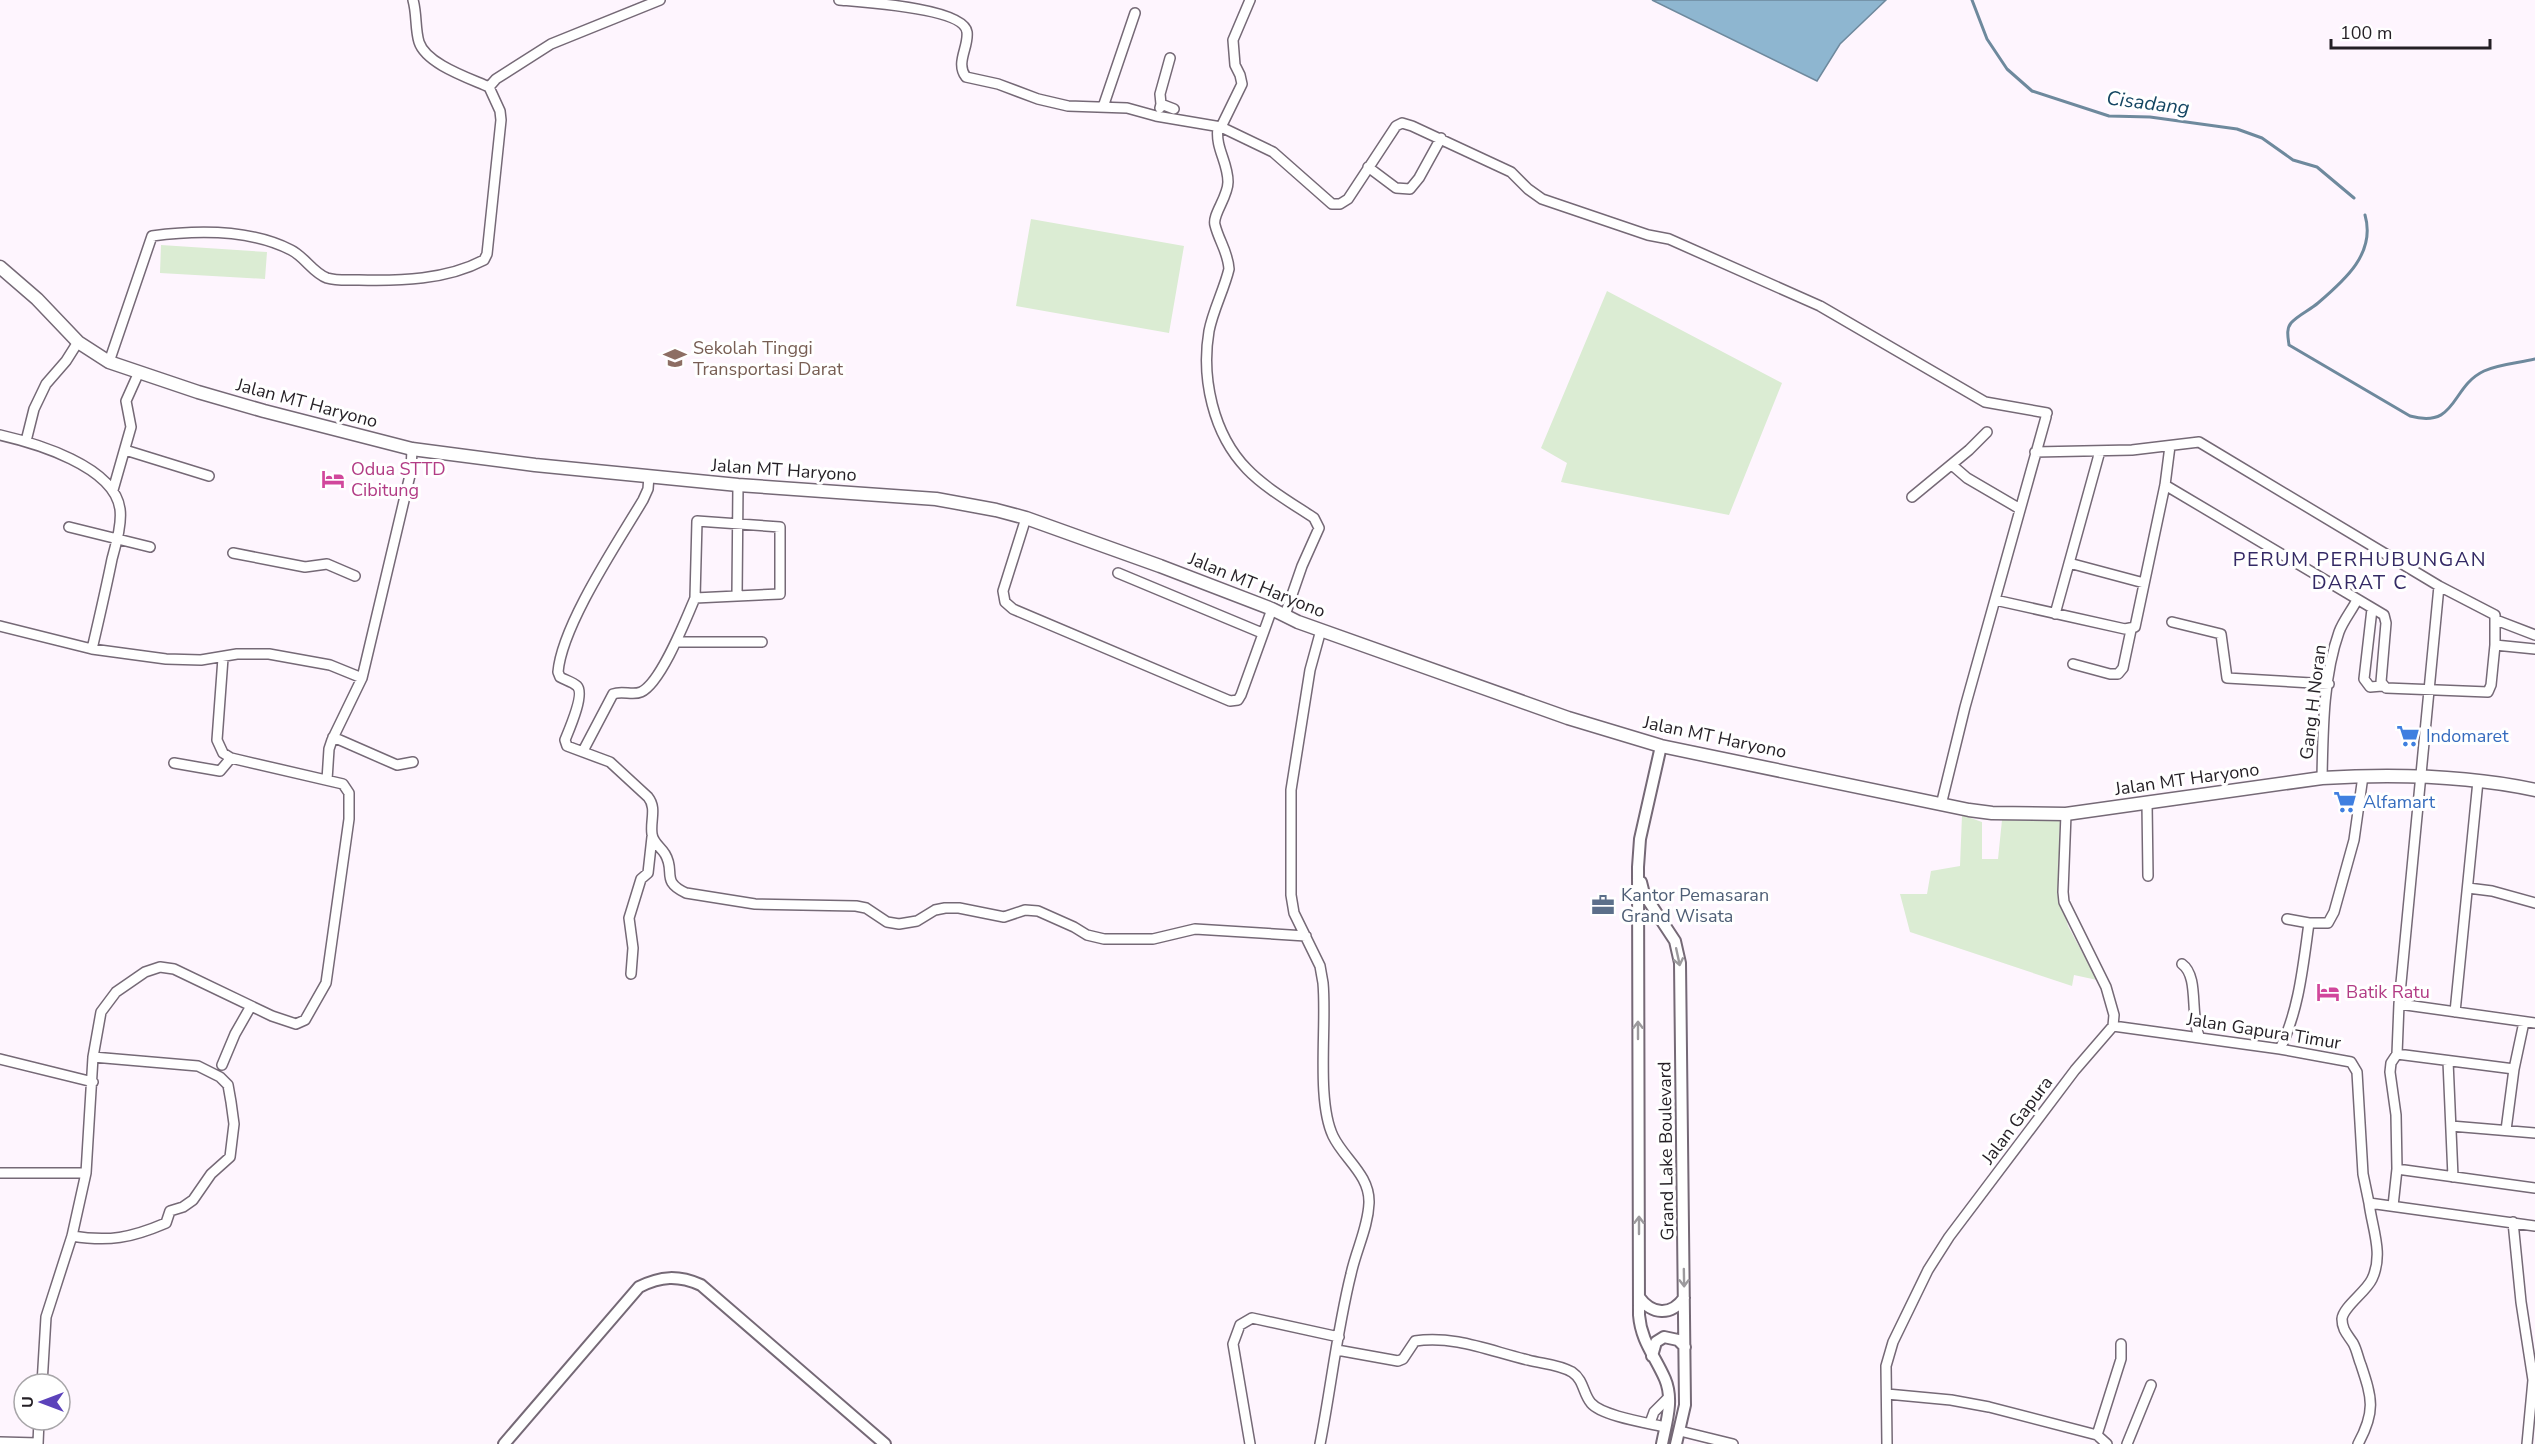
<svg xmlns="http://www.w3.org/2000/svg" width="2535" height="1444" font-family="'Nunito Sans',sans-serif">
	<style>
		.green { fill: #dbecd3 }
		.water { fill: #8eb6d0; stroke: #6e899d; stroke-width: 1.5 }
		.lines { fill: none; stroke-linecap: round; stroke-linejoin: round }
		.stream { stroke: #6e899d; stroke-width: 3 }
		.minor-casing { stroke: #756976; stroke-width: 12 }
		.tertiary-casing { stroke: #756976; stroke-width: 14 }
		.secondary-casing { stroke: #756976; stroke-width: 15 }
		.minor { stroke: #fff; stroke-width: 9 }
		.tertiary { stroke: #fff; stroke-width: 10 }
		.secondary { stroke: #fff; stroke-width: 12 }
		.oneway { stroke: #9c9a9d }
		.labels { text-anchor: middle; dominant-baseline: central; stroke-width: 6; stroke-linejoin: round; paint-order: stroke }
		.education-label { font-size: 18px; fill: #785e54; stroke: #fff; text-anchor: start }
		.street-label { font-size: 18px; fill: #241f25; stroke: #fff }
		.hotel-label { font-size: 18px; fill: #b23c85; stroke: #fff; text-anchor: start }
		.shop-label { font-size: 18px; fill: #366cbe; stroke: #fff; text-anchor: start }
		.service-label { font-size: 18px; fill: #4e5e75; stroke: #fff; text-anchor: start }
		.water-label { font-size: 20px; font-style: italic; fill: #154763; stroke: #fff }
		.neighbourhood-label { font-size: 20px; letter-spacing: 1.5px; fill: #342a65; stroke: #fff }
	</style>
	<rect width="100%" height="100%" fill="#fef5fe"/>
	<!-- green -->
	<path class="green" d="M1031,219L1184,246L1169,333L1016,306Z
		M161,245L267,252L265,279L160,273Z
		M1607,291L1782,383L1729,515L1561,482L1567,463L1541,448Z
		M1962,815L1982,822V859H1998L2002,820L2060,821L2058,887L2068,926L2097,980L2074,975L2072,986L1910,932L1900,894H1927L1931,871L1960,866Z"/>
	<!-- water -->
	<path class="water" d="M1652,0H1886L1840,44L1817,81Z"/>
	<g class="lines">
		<!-- stream -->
		<path class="stream" d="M1972,0L1987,39L2007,69L2032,91L2109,116L2150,117L2237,129L2262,138L2293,160L2317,167L2354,198
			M2365,215C2376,253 2345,280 2318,303C2310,310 2298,315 2291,323C2286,329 2288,337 2289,345L2410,416C2458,429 2450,387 2484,371C2499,364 2519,363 2535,359"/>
		<!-- minor casing -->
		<g class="minor-casing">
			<path id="minor" d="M839,0C861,2 964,8 967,32C969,47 955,63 966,77L998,84L1038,99L1068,106L1127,108L1156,116L1221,127L1273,152L1332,204H1340L1348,199L1396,126L1402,123L1412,126L1511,172L1528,189L1542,199L1648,235L1669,239L1820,306L1985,402L2047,413
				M489,87L496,79L551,44L660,0
				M1161,104L1160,94L1170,58
				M1103,107L1135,13
				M1160,108L1161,104L1174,109
				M1221,127L1242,84L1240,75L1235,65L1233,40L1250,0
				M1218,128C1215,148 1228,162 1228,182C1228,197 1212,215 1215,225C1219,241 1228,252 1229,269C1224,290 1213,310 1209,331C1201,378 1213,434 1247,469C1264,487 1293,504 1314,518L1319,528L1302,566L1285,615
				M1368,167L1396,188L1410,189L1419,178L1441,138
				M109,362L152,236C197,230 250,229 291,250C305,257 313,273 327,278C337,281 348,280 359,280C400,281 446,280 484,260L487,254L501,120L500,111L489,87C469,78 426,64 419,42C415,29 417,14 413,0
				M0,435C35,443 114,466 120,509C122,524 116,544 112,559C106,589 99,619 92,649
				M26,441L34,409L46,384L66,361L78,342
				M125,450L209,476
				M2035,452L2132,450L2199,442L2439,586L2495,615V645L2535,649
				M1952,465L1967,478L2020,509
				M649,476L648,489L643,500C618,542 562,625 558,672L560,677C565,680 573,682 577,686C585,694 569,730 565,740L567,746L610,762L648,797C657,808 650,821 652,834C653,843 661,847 665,854C676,872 660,881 686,893L755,904L856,906L866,908L887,922L899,924L917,921L935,910L945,908H959L1004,917L1025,910L1038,911L1074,927L1087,935L1104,939H1153L1195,929L1306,936
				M2165,485L2384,615L2386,623L2381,682L2386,688L2488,692L2491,685L2495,645
				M113,490L131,427L126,401L139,372
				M1912,497L1969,450L1987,432
				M1026,518L1003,591L1005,602L1013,609L1230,701L1238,700L1241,695L1272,609
				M69,527L150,547
				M233,553L305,567L327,564L355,576
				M2069,563L2144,583
				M1118,573L1262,633
				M695,598L697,521L780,527V594L737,596
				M1995,600L2125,629L2135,627L2165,485L2170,446
				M2372,609L2364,679L2370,687L2382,686
				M2055,614L2100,451
				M2496,620L2535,635
				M2172,622L2221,634L2227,678L2329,684
				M0,626L92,649L166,659L201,660L237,654H269L330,665L362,678
				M676,642H762
				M2073,664L2110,674H2118L2123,668L2131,630
				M333,737L397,765L413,762
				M583,751L613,694C623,690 632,696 641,692C661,683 686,619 695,598L737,596L738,485
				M174,763L220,771L231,758
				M2322,778C2323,731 2323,677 2339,632C2343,621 2352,610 2357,600
				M327,780L329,749L332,740L362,678L411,471L412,449
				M2147,803L2148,876
				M1941,805L1965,707L2046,417
				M2468,888L2492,891L2535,903
				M2287,919L2309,923
				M2182,964C2200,977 2189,1017 2200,1038
				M631,974L633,948L629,918L641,879L648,873L652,837
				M2399,1004L2535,1023
				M2455,1012L2478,781
				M2113,1026L2280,1049L2351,1062L2357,1072L2363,1174L2369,1203L2535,1226
				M2280,1049C2299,1010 2303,966 2309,923H2328L2334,912L2354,840L2363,776
				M2397,1054L2514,1069
				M0,1059L93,1082
				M2448,1061L2453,1177
				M222,1065L235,1034L251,1006
				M2451,1126L2535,1133
				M2506,1130L2514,1069L2524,1022
				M2397,1169L2535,1188
				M0,1173H86
				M2393,1206L2397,1169L2396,1115L2390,1072L2391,1063L2397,1054L2399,1004L2439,586
				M2513,1222L2521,1302L2533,1380L2527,1444
				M72,1236C109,1242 131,1238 166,1223L170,1211L183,1207L193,1200L211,1174L230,1157L234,1124L231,1102L228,1085L220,1077L198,1066L93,1057
				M1337,1350L1398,1361L1403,1359L1415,1341C1454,1335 1490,1351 1528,1360C1543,1364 1558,1364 1572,1372C1584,1380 1583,1394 1591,1403C1602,1416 1648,1423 1665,1427
				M42,1384L46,1317L72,1236L86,1173L93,1057L101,1012L116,992L145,972L160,967L174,969L272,1016L296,1024L305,1020L326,983L349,819V793L343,784L231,758L223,753L217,740L223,658
				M1887,1394L1951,1400L1989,1407L2097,1435L2107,1444
				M1650,1423L1654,1412L1669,1397
				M1680,1431L1733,1444
				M2097,1435L2121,1359V1344
				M0,1442L38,1443
				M38,1444L39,1420
				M1250,1444L1233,1344L1240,1325L1252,1318L1339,1337
				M1320,1444C1331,1388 1337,1330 1351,1274C1356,1250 1368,1228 1369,1203C1370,1175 1344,1159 1333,1136C1316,1100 1327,1025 1323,983L1320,966L1294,913L1291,895V790L1310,670L1321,630
				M1887,1444L1886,1366L1893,1342L1928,1270L1949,1237L2075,1070L2113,1026L2114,1015L2106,987L2064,902L2063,892L2066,814
				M2127,1444L2151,1385
				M2358,1444C2376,1411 2372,1398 2361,1365C2358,1358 2357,1350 2353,1343C2348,1335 2342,1330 2342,1319C2343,1307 2366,1292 2372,1279C2384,1254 2372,1228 2369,1203"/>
		</g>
		<!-- tertiary casing -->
		<g class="tertiary-casing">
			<path id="tertiary" d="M1661,746L1640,839L1638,867L1639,1315C1641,1341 1655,1356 1665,1379C1674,1400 1666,1423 1662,1444
				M1641,882L1644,894L1675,941L1680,963L1685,1405L1676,1444
				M1639,1297C1652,1315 1671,1316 1684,1298
				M1652,1356L1656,1342L1664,1337L1678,1340L1685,1347
				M504,1444L639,1287C661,1276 678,1275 701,1285L885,1444"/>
		</g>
		<!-- secondary casing -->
		<g class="secondary-casing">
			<path id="secondary" d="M0,267L37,299L78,342L109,362L198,392L264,411L412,449L535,465L738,485L936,499L996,510L1026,518L1160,566L1272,609L1298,622L1568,718L1661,746L1969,810L1992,813L2066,814L2322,778C2392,774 2466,775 2535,790"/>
		</g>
		<!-- minor -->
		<use href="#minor" class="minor"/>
		<!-- tertiary -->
		<use href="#tertiary" class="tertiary"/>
		<!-- secondary -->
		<use href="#secondary" class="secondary"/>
	</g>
	<!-- one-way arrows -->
	<defs><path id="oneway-shaft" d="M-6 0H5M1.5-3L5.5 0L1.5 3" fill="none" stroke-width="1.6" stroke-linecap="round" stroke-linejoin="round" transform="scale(1.5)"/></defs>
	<g class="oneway">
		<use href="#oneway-shaft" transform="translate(1678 957) rotate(78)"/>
		<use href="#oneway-shaft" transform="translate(1638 1030) rotate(-90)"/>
		<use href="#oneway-shaft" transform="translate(1639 1225) rotate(-90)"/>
		<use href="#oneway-shaft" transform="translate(1684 1278) rotate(89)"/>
	</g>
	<!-- icons -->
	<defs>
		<g id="university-bare" transform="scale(1.8)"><path d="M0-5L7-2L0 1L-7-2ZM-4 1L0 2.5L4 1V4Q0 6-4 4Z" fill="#8d6e63" stroke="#fff" stroke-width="2.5" paint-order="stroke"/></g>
		<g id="hotel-bare" transform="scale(1.8)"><path d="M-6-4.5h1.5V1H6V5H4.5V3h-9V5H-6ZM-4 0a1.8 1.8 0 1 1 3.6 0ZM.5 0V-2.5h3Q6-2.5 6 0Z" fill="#d1479c" stroke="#fff" stroke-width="2.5" paint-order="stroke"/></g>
		<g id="supermarket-bare" transform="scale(1.8)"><path d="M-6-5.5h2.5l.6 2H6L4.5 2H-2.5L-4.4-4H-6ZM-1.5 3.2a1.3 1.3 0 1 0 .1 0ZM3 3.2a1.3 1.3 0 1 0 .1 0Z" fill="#3f7fe0" stroke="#fff" stroke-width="2.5" paint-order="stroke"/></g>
		<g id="office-bare" transform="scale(1.8)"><path d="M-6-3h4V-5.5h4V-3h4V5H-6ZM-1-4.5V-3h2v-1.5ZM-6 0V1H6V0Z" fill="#5c6f8a" stroke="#fff" stroke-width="2.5" paint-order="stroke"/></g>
	</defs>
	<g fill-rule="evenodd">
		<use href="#university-bare" x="675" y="358"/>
		<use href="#hotel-bare" x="333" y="479"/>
		<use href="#supermarket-bare" x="2408" y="736"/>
		<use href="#supermarket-bare" x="2345" y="802"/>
		<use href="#office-bare" x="1603" y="905"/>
		<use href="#hotel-bare" x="2328" y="992"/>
	</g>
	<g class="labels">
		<!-- education labels -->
		<g class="education-label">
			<text x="693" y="348">Sekolah Tinggi<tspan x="693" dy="21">Transportasi Darat</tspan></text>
		</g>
		<!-- street labels -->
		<g class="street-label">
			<text transform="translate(307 403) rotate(15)">Jalan MT Haryono</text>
			<text transform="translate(784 470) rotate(4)">Jalan MT Haryono</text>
			<text transform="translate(1257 585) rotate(22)">Jalan MT Haryono</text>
			<text transform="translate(2313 702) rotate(-83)">Gang H Noran</text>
			<text transform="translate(1715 737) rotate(12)">Jalan MT Haryono</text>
			<text transform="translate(2187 779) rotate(-8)">Jalan MT Haryono</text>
			<text transform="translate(2264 1031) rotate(9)">Jalan Gapura Timur</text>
			<text transform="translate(2017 1120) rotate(-53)">Jalan Gapura</text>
			<text transform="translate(1666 1151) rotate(-91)">Grand Lake Boulevard</text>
		</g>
		<!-- hotel labels -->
		<g class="hotel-label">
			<text x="351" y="469">Odua STTD<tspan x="351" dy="21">Cibitung</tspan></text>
			<text x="2346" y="992">Batik Ratu</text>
		</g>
		<!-- shop labels -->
		<g class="shop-label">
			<text x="2426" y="736">Indomaret</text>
			<text x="2363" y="802">Alfamart</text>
		</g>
		<!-- service labels -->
		<g class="service-label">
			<text x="1621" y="895">Kantor Pemasaran<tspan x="1621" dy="21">Grand Wisata</tspan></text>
		</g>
		<!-- water labels -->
		<g class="water-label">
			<text transform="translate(2148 103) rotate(7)">Cisadang</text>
		</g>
		<!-- neighbourhood labels -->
		<g class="neighbourhood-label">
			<text x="2360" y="559">PERUM PERHUBUNGAN<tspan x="2360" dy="23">DARAT C</tspan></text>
		</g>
	</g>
	<!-- north arrow -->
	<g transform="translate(42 1402) rotate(270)"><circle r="28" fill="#ffffff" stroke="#a7a5a8" stroke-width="1.5"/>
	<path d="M0-4.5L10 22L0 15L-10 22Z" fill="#5c42bb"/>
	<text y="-9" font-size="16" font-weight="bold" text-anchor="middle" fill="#241f25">U</text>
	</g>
	<!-- scale -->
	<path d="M2331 39v9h159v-9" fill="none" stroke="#241f25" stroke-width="3"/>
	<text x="2340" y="39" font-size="18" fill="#241f25" stroke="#ffffff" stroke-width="4.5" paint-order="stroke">100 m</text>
</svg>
